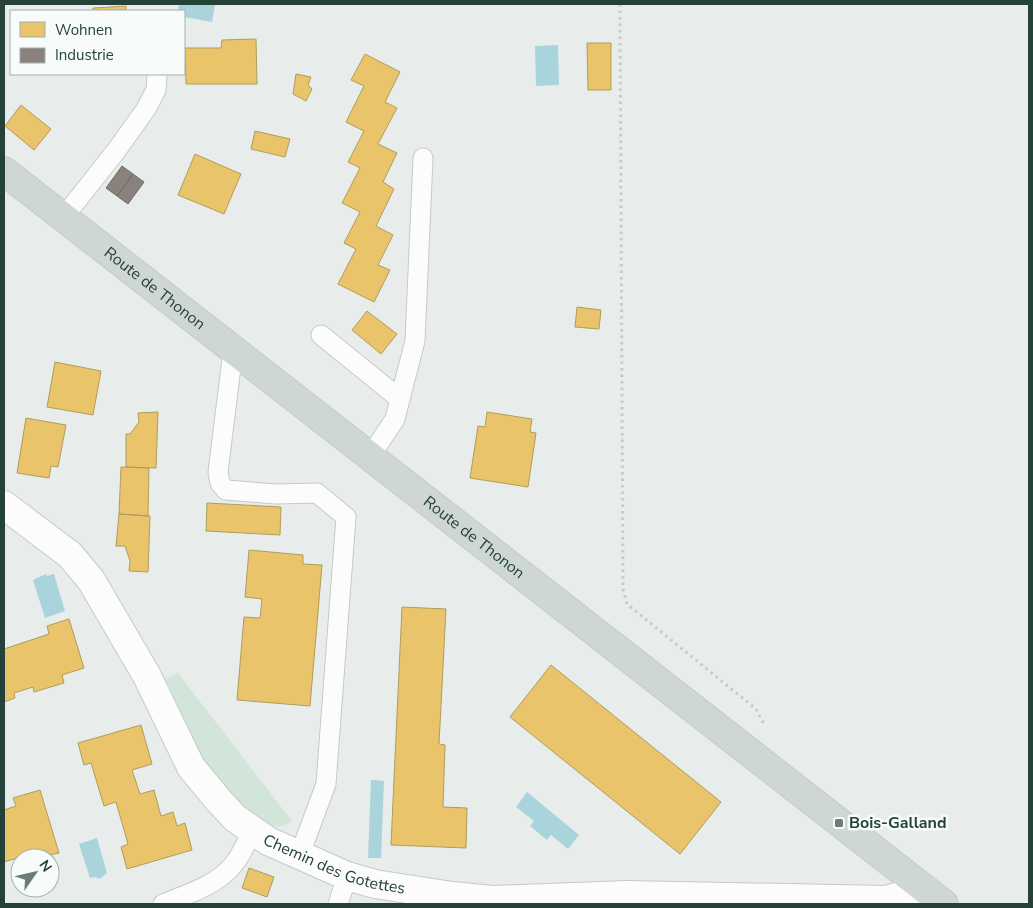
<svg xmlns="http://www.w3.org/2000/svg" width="1033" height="908" font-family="'Nunito Sans',sans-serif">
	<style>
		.green { fill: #d1e6d8 }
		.water { fill: #a9d4db }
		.homes { fill: #e9c46a; stroke: #ae9d5c }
		.industry { fill: #8a817c; stroke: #6b6e68 }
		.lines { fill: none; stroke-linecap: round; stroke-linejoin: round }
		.lane-casing { stroke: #c5cac8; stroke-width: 21 }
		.street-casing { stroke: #c5cac8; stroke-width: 30 }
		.primary-casing { stroke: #c3ccc9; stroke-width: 30 }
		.path { stroke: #c3ccca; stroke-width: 3; stroke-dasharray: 2.5 4; stroke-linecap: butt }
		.lane { stroke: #fcfcfc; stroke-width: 19 }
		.street { stroke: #fcfcfc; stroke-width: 28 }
		.primary { stroke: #cfd7d5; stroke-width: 28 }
		.poi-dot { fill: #697e78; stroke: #f7fbf9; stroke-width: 2 }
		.labels { text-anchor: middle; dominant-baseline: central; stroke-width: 5; stroke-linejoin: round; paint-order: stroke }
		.street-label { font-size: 16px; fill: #24423a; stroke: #f7fbf9 }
		.poi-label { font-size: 16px; font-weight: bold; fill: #24423a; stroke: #f7fbf9; text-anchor: start }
	</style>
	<rect width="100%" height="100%" fill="#e8edeb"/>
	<!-- green -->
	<path class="green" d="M178,673L292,821C279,831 270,826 257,818C208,786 189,730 166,679Z"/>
	<!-- water -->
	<path class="water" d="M179,4H215L212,22L184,17V11H178Z
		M558,45L559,85L536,86L535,46Z
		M46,574L47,576L54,574L65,611L45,618L33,580Z
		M371,780L384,781L381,858H368Z
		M527,792L579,835L568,849L551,835L547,840L530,826L534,821L516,807Z
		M97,838L107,873L100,879L95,877L90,878L79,844Z"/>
	<!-- homes -->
	<path class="homes" d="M126,6V11H93V8Z
		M256,39L257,84H186L185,48H221L222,40Z
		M587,43H611V90H588Z
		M365,54L400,72L385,102L397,108L378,144L397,153L383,182L394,189L376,226L393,235L378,265L390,270L374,302L338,284L356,249L344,243L360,212L342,203L360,168L348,162L364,131L346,122L364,86L351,80Z
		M296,74L311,77L308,85L312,89L306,101L293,94Z
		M21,105L51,129L34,150L5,126Z
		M255,131L290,139L285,157L251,149Z
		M195,154L241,174L224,214L178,195Z
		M577,307L601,310L599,329L575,327Z
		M367,311L397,334L381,354L352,330Z
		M55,362L101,371L93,415L47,407Z
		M158,412L156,468L126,467V434H130L139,422L138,413Z
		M487,412L532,419L530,432L536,433L528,487L470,478L478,426L485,427Z
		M26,418L66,425L58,467L51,466L49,478L17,473Z
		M121,467L149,468L148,516L119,514Z
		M207,503L281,507L280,535L206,531Z
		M119,514L150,516L148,572L129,571L130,561L125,546H116Z
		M249,550L303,555V564L322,565L310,706L237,700L244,617L260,618L262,599L245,597Z
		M402,607L446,609L439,744L445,745L443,807L467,808L466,848L391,845Z
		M69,619L84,668L62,675L64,683L34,692L33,687L14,693L15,698L4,702V649L49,634L47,626Z
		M551,665L721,802L680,854L510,717Z
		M141,725L152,764L132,770L140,794L154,790L161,816L173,812L177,826L185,823L192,850L127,869L121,847L128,844L116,802L104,806L91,763L84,765L78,743Z
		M40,790L59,853L35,858L34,853L4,862V810L16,806L13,798Z
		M249,868L274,877L267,897L242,888Z"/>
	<!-- industry -->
	<path class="industry" d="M122,166L133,174L117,196L106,188Z
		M133,174L144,182L128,204L117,196Z"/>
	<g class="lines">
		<!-- lane casing -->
		<g class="lane-casing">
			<path id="lane" d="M63,218L116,151L146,109L156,90L157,74
				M321,335L400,399L395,419L369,458
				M233,351L218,472L220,483L226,490L276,494L317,493L346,517L326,784L300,854
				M400,399L415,341L423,158
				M163,904C187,894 216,886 233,865C241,856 246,843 252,832
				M338,904L347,876"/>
		</g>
		<!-- street casing -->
		<g class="street-casing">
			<g id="street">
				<path id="s1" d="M4,505L70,555L91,580L147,676L191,767L219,801L235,818L268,841L347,876L375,884L452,896L493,900L627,895L886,900L925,889"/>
			</g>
		</g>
		<!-- primary casing -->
		<g class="primary-casing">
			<g id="primary">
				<path id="s2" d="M4,171L944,904"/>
			</g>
		</g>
		<!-- path -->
		<path class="path" d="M620,4L623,589L627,604L756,709L764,724"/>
		<!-- lane -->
		<use href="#lane" class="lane"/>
		<!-- street -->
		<use href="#street" class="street"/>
		<!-- primary -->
		<use href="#primary" class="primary"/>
	</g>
	<!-- markers -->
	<rect class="poi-dot" x="834" y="818" width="10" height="10" rx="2.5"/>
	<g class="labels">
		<!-- street labels -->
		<g class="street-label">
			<text stroke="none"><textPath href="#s2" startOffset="191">Route de Thonon</textPath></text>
			<text stroke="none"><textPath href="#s2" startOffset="596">Route de Thonon</textPath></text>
			<text stroke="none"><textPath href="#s1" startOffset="506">Chemin des Gotettes</textPath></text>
		</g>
		<!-- poi labels -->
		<g class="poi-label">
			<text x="849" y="823">Bois-Galland</text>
		</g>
	</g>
	<!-- border -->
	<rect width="1033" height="908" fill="none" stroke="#24423a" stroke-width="10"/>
	<!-- legend -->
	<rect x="10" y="10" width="175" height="65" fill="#f7fbf9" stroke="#a3b1ad"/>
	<rect x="20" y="22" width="25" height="15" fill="#e9c46a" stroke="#a3b1ad"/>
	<text x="55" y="35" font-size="15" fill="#24423a">Wohnen</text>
	<rect x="20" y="48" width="25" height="15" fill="#8a817c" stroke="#a3b1ad"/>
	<text x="55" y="60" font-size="15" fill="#24423a">Industrie</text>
	<!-- north arrow -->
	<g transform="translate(35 873) rotate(56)"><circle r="24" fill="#f7fbf9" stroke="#a3b1ad"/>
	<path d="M0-4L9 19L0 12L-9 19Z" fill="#697e78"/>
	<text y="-8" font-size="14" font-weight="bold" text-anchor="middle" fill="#24423a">N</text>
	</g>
</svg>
